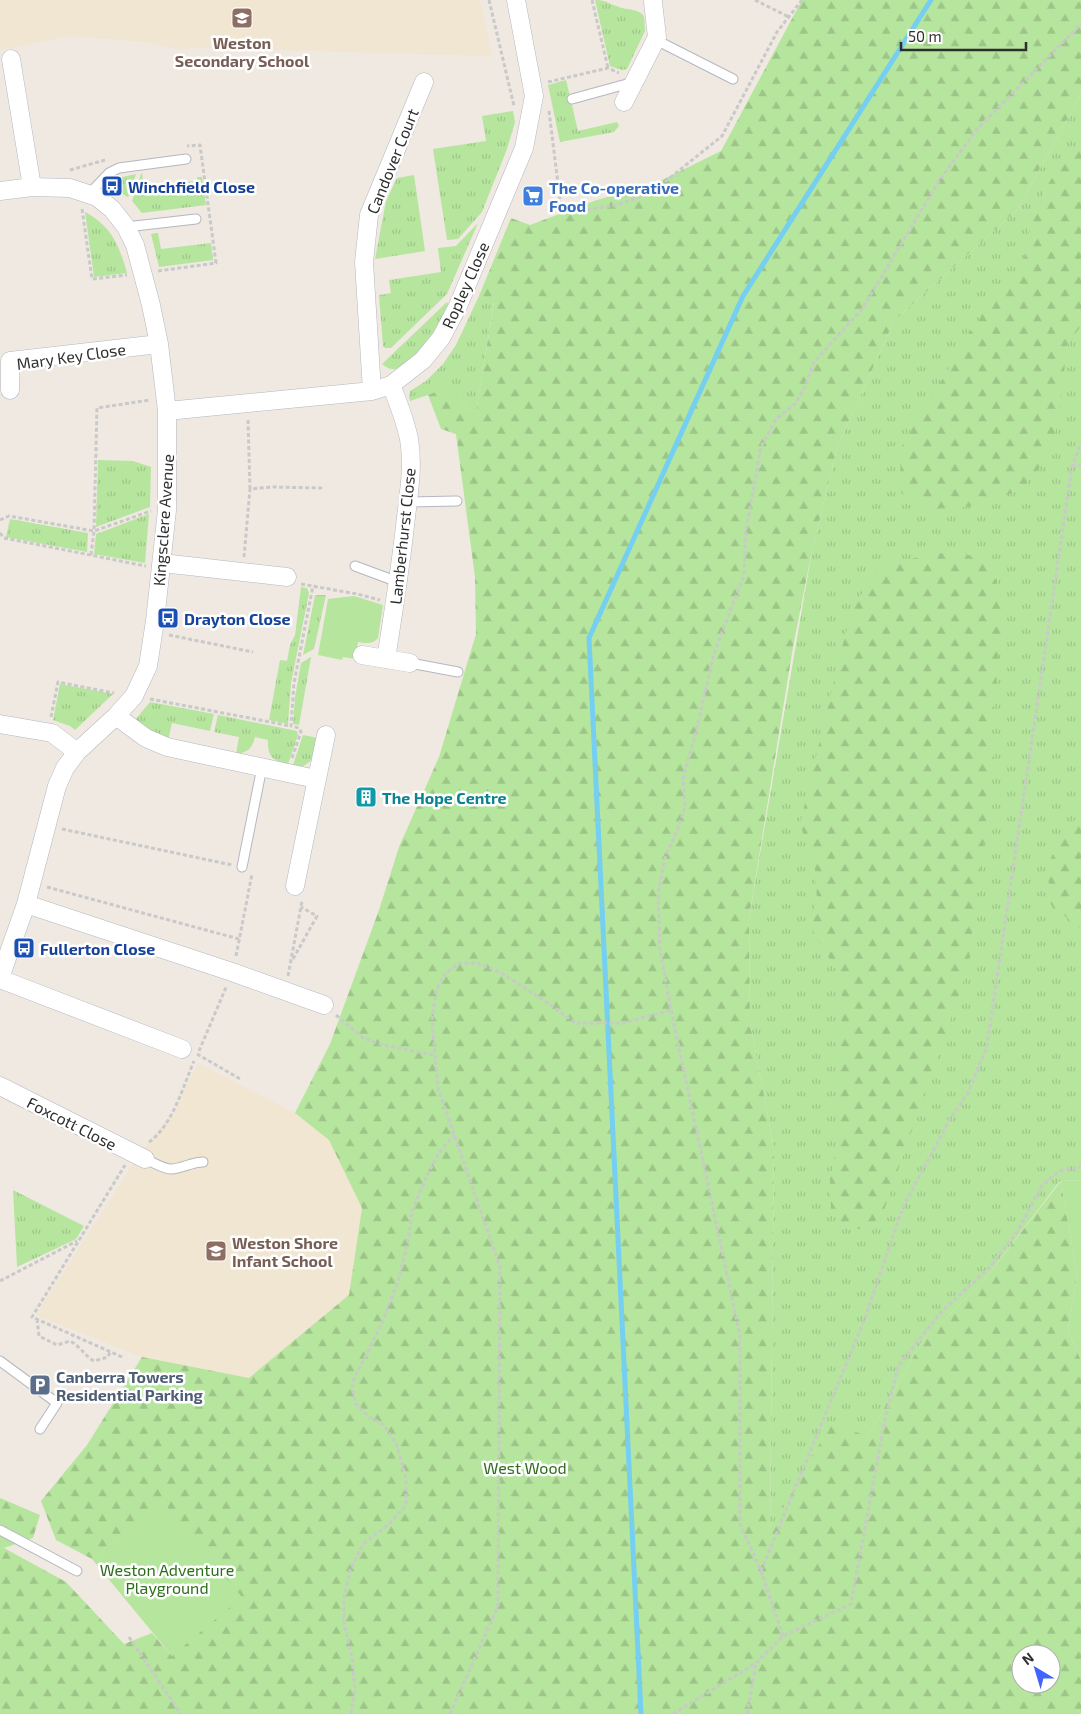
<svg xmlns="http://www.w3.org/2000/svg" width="1081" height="1714" font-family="'Exo 2',sans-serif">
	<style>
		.education { fill: #f0e6d1 }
		.grass { fill: url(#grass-tufts) }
		.forest { fill: url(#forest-firs); fill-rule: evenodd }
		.park { fill: #b6e59e }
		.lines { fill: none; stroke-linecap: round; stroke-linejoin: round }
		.stream { stroke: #75cff0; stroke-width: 5 }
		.service-casing { stroke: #b4b7c1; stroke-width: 11 }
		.minor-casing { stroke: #b4b7c1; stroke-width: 19 }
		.path { stroke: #c9c9c9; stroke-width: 3; stroke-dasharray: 4 2.5; stroke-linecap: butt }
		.service { stroke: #fff; stroke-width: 9 }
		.minor { stroke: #fff; stroke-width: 18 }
		.labels { text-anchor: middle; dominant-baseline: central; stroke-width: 5; stroke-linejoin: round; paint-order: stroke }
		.education-label { font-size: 16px; font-weight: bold; fill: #785e54; stroke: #fff }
		.street-label { font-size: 16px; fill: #2e2e2e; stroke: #fff }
		.transit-label { font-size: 16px; font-weight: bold; fill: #164399; stroke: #fff; text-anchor: start }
		.shop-label { font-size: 16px; font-weight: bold; fill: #366cbe; stroke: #fff; text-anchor: start }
		.culture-label { font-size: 16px; font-weight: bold; fill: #0d838f; stroke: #fff; text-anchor: start }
		.service-label { font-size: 16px; font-weight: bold; fill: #4e5e75; stroke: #fff; text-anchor: start }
		.park-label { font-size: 16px; fill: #2c6e1b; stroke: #fff }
	</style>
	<defs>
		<pattern id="grass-tufts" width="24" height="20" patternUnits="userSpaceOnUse" patternTransform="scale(1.25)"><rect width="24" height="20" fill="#b6e59e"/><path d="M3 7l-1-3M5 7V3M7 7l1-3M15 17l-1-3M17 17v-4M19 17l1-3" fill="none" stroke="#9dc588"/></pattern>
		<pattern id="forest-firs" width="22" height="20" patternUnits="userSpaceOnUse" patternTransform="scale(1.25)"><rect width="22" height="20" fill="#b6e59e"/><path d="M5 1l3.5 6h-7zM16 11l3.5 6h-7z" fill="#9dc588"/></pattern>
	</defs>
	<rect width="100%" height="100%" fill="#efe9e1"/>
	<!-- education -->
	<path class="education" d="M0,0H480L492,56L203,48L178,49L146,42L69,36L0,50Z
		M198,1063L295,1113L329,1140L362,1208L349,1295L249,1378L142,1357L36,1315L140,1153L176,1109Z"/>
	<!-- grass -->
	<path class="grass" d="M595,0C607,0 611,5 622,8C630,10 638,9 644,16L645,31L627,69L622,70L610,66Z
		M566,80L578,131L617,122L619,126L614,132L560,142L548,85Z
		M1081,94V1180L1060,1181L982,1283L923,1340L868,1436L770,1532L774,1148L750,1023L749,918L812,551L837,448L894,321L1017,210Z
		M513,111L515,122L507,149L482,212L458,239L447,240L433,149L486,141L482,116Z
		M142,173L144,187L197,181V177H202L206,205L142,213L132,201L141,174Z
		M136,174L129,196L127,197L109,183L118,178Z
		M414,175L425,251L375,259L386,201L397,178Z
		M85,212C111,226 119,244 127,273L94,277Z
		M478,223L447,294L391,348H385L383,346L379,295L391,293L389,280L441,272L438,248L456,246Z
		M158,233L161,249L211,243L213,260L159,267L151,234Z
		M479,296L494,301L476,413L470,411L457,396L443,390L410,401L409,396L410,391L426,381L443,364L456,345Z
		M447,302L448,304C441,321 415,372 392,369C388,369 385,366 382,364Z
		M98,460L133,461L151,467L150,507L96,527Z
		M149,514L145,563L94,554L96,534Z
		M10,519L88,533L87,552L6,537Z
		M301,587L307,588L309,593L291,683L288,724L269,720L280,660L287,661L290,645L295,635Z
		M315,595H326L314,649L303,655Z
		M311,657L299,725L293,724L295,697L301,663Z
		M60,684L113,694L75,730L70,726L53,720Z
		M150,702L214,714L210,731L172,723L168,741L158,738L135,720Z
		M218,715L297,731L298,735L288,764C273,761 267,756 268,740L255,737C252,749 247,753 236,754L239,737L214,732Z
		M303,735L318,738L312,760L302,767L293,765Z
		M13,1190L84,1226L76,1239L17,1267Z"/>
	<!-- forest -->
	<path class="forest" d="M802,0H1081V94L1017,210L894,321L837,448L812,551L793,647L749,918L750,1023L774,1148L770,1531L831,1424L868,1436L923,1340L982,1283L1061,1181L1077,1275L1068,1331L1081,1360V1714H0V1498L40,1515L33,1538L4,1548L66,1582L124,1644L152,1633L172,1656L163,1501L92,1559L56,1540L41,1501L87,1445L142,1357L249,1378L349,1295L362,1208L329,1140L295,1113L330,1044L379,910L399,847L439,757L476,634L475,577L456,434L441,429L428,395L443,389L457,396L470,411L476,412L494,302L479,296L511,218L530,225L597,200L656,183L721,151ZM1021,1654H1051V1684H1021Z
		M1081,143V326L1067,345L1061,401L1055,435L1040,467L1023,487L989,504L957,508L925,509L901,493L900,450L919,414L944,377L959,348L989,304L1007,284L1024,258L1031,223L1044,190L1060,166Z
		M937,553L966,554L990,567L1002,595V625L991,729L994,764L969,956L962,987L882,1216L864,1229H845L831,1211L830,1179L837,1145L842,1006L841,978L809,925L817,900L815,869L800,824L845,635L856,603L879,566Z
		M1081,812V929L1051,905L1047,866L1061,838Z"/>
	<!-- park -->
	<path class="park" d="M354,596L383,605L378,638C372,645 366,643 358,642L355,659L343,657L342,660L318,655L328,599Z
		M1081,1180V1360L1068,1331L1077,1275L1061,1181Z
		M162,1501L242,1597L172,1656L92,1559Z"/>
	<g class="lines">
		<!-- stream -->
		<path class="stream" d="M641,1714L589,638L743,296L931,0"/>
		<!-- service casing -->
		<g class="service-casing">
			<path id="service" d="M656,40L733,79
				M572,99L634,82
				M89,194L109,173L119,168L186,159
				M126,227L196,219
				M408,502L457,501
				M355,566L398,582
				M410,663L458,672
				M242,867L262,767
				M145,1159C153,1162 163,1169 171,1169C182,1169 191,1162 203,1162
				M0,1361L57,1403L40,1429
				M0,1530L77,1571"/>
		</g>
		<!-- minor casing -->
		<g class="minor-casing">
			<path id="minor" d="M11,59L32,187
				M624,102L657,37L653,2
				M0,191L32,187L70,188L97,197L112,209L126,227L135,245L151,305L159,344L167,411V510L155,621L148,666L134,696L116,716L77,752L65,768L57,786L26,904L0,978
				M10,390V361L159,344
				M372,391L364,262L369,215L424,82
				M167,411L372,391L391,385L423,360L441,338L458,306L524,148L534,96L516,0
				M162,563L287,577
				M362,655L386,659C393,615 400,571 405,526C408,497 414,468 409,439C405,420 398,402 391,385
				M386,659L410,663
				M116,716L146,738L167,747L316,779
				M0,724L52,733L77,752
				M295,886L326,735
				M26,904L232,972L324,1005
				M0,979L182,1049
				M0,1086L145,1159"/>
		</g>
		<!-- path -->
		<path class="path" d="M489,0L514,106
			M592,0L608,68
			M755,0L789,17
			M548,82L608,68L619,73
			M549,111L561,208L590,209L616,205L651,193L722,136L777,32L802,0
			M70,170L105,160
			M82,209L92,279L127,275
			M158,271L216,263L200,145L187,146
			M248,420L250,489
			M1072,466L1081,465
			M0,520L9,516L94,531L151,511
			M0,533L4,538L146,566
			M91,555L94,531L97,408L150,400
			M244,557L250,489L271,487L324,488
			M301,584L357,594L380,600
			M169,635L253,652
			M150,699L291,726
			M51,717L58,682L114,693
			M292,758L301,732L299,728L291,726L294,683L313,586
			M62,829L232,865
			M47,887L239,939
			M236,956L252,874
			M293,959L317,916L301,907
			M288,976L302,901
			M336,1015L363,1038L383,1045L434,1055
			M199,1051L227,985
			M197,1054L242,1080
			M149,1142C172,1126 183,1087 194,1061
			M0,1281L77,1241
			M37,1319L39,1336L57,1345L70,1341C80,1346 85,1356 94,1361L108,1357L110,1352
			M122,1357L32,1317L125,1165
			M761,1571L865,1318L903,1207L950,1119L968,1093L987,1046L1072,466L1081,444
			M783,1636L761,1571L740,1524V1336L671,1010L660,950L658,893L665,858L679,826L685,807L683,778L695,736L714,653L744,575L746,530L761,447L776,419L795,404L805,387L814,362L862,309L939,181L977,129L1081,24
			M129,1637L181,1714
			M351,1714L355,1691L352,1658L344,1622V1598L350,1570L363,1544L389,1524L406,1505V1479L397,1445L384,1425L368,1416L355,1403L352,1383L382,1323L399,1278L409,1237L412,1211L426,1178L438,1154L454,1135
			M450,1714L498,1606L500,1267L438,1088L432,1020L436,991L445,974L459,963H477L500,972L554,1007L575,1023H623L671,1010
			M673,1714L756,1663L783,1636L851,1604L884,1424L898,1366L943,1310L989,1268L1017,1232L1042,1186L1059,1171L1081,1167
			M747,1714L756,1663"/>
		<!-- service -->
		<use href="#service" class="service"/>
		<!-- minor -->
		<use href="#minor" class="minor"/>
	</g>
	<!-- icons -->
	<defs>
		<g id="school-square" transform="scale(1.125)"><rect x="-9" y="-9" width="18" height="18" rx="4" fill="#8d6e63" stroke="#fff"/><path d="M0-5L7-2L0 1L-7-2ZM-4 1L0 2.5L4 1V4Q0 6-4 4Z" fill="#fff"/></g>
		<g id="bus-square" transform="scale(1.125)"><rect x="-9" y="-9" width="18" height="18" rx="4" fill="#1a4fb4" stroke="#fff"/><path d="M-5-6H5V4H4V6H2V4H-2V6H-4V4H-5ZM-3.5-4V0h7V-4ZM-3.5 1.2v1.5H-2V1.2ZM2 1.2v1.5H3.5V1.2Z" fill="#fff"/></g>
		<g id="supermarket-square" transform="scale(1.125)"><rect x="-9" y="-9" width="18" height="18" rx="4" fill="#3f7fe0" stroke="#fff"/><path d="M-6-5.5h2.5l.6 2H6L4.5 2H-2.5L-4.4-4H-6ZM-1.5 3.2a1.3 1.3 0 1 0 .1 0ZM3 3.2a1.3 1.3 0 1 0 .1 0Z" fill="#fff"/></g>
		<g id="building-square" transform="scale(1.125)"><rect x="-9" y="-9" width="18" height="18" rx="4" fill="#0f9aa8" stroke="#fff"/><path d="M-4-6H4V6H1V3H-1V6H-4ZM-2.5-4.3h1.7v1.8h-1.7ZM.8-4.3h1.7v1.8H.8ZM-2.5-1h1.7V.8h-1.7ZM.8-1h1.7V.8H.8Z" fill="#fff"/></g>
		<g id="parking-square" transform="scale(1.125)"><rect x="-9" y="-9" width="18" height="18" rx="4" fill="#5c6f8a" stroke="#fff"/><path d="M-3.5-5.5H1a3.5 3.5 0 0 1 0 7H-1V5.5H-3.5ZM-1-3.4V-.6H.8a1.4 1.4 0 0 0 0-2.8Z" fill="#fff"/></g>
	</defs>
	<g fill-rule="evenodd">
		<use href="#school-square" x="242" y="18"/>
		<use href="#bus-square" x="112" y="186"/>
		<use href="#supermarket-square" x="533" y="196"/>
		<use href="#bus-square" x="168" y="618"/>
		<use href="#building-square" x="366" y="797"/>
		<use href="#bus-square" x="24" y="948"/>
		<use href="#school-square" x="216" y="1251"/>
		<use href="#parking-square" x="40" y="1385"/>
	</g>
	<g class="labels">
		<!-- education labels -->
		<g class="education-label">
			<text x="242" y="42">Weston<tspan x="242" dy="18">Secondary School</tspan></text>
			<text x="232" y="1242" text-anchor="start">Weston Shore<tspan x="232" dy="18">Infant School</tspan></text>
		</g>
		<!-- street labels -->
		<g class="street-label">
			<text transform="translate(392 161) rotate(-68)">Candover Court</text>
			<text transform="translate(465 285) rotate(-66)">Ropley Close</text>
			<text transform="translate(71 356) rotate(-8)">Mary Key Close</text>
			<text transform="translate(163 520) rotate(-86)">Kingsclere Avenue</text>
			<text transform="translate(402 536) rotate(-84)">Lamberhurst Close</text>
			<text transform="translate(72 1123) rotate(27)">Foxcott Close</text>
		</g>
		<!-- transit labels -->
		<g class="transit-label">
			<text x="128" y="186">Winchfield Close</text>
			<text x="184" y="618">Drayton Close</text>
			<text x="40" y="948">Fullerton Close</text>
		</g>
		<!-- shop labels -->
		<g class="shop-label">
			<text x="549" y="187">The Co-operative<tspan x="549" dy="18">Food</tspan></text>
		</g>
		<!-- culture labels -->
		<g class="culture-label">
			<text x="382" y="797">The Hope Centre</text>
		</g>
		<!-- service labels -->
		<g class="service-label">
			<text x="56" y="1376">Canberra Towers<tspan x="56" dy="18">Residential Parking</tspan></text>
		</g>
		<!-- park labels -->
		<g class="park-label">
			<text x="525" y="1467">West Wood</text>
			<text x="167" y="1569">Weston Adventure<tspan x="167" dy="18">Playground</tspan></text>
		</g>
	</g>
	<!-- north arrow -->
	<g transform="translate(1036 1669) rotate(322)"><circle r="24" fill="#ffffff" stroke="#ababab"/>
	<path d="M0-4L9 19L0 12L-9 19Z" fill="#4264fb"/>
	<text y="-8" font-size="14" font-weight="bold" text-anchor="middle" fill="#2e2e2e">N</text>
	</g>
	<!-- scale -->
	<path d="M901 42v8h125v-8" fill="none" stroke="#2e2e2e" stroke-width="2.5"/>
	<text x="908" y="42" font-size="15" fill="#2e2e2e" stroke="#ffffff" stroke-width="4" paint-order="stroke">50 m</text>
</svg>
